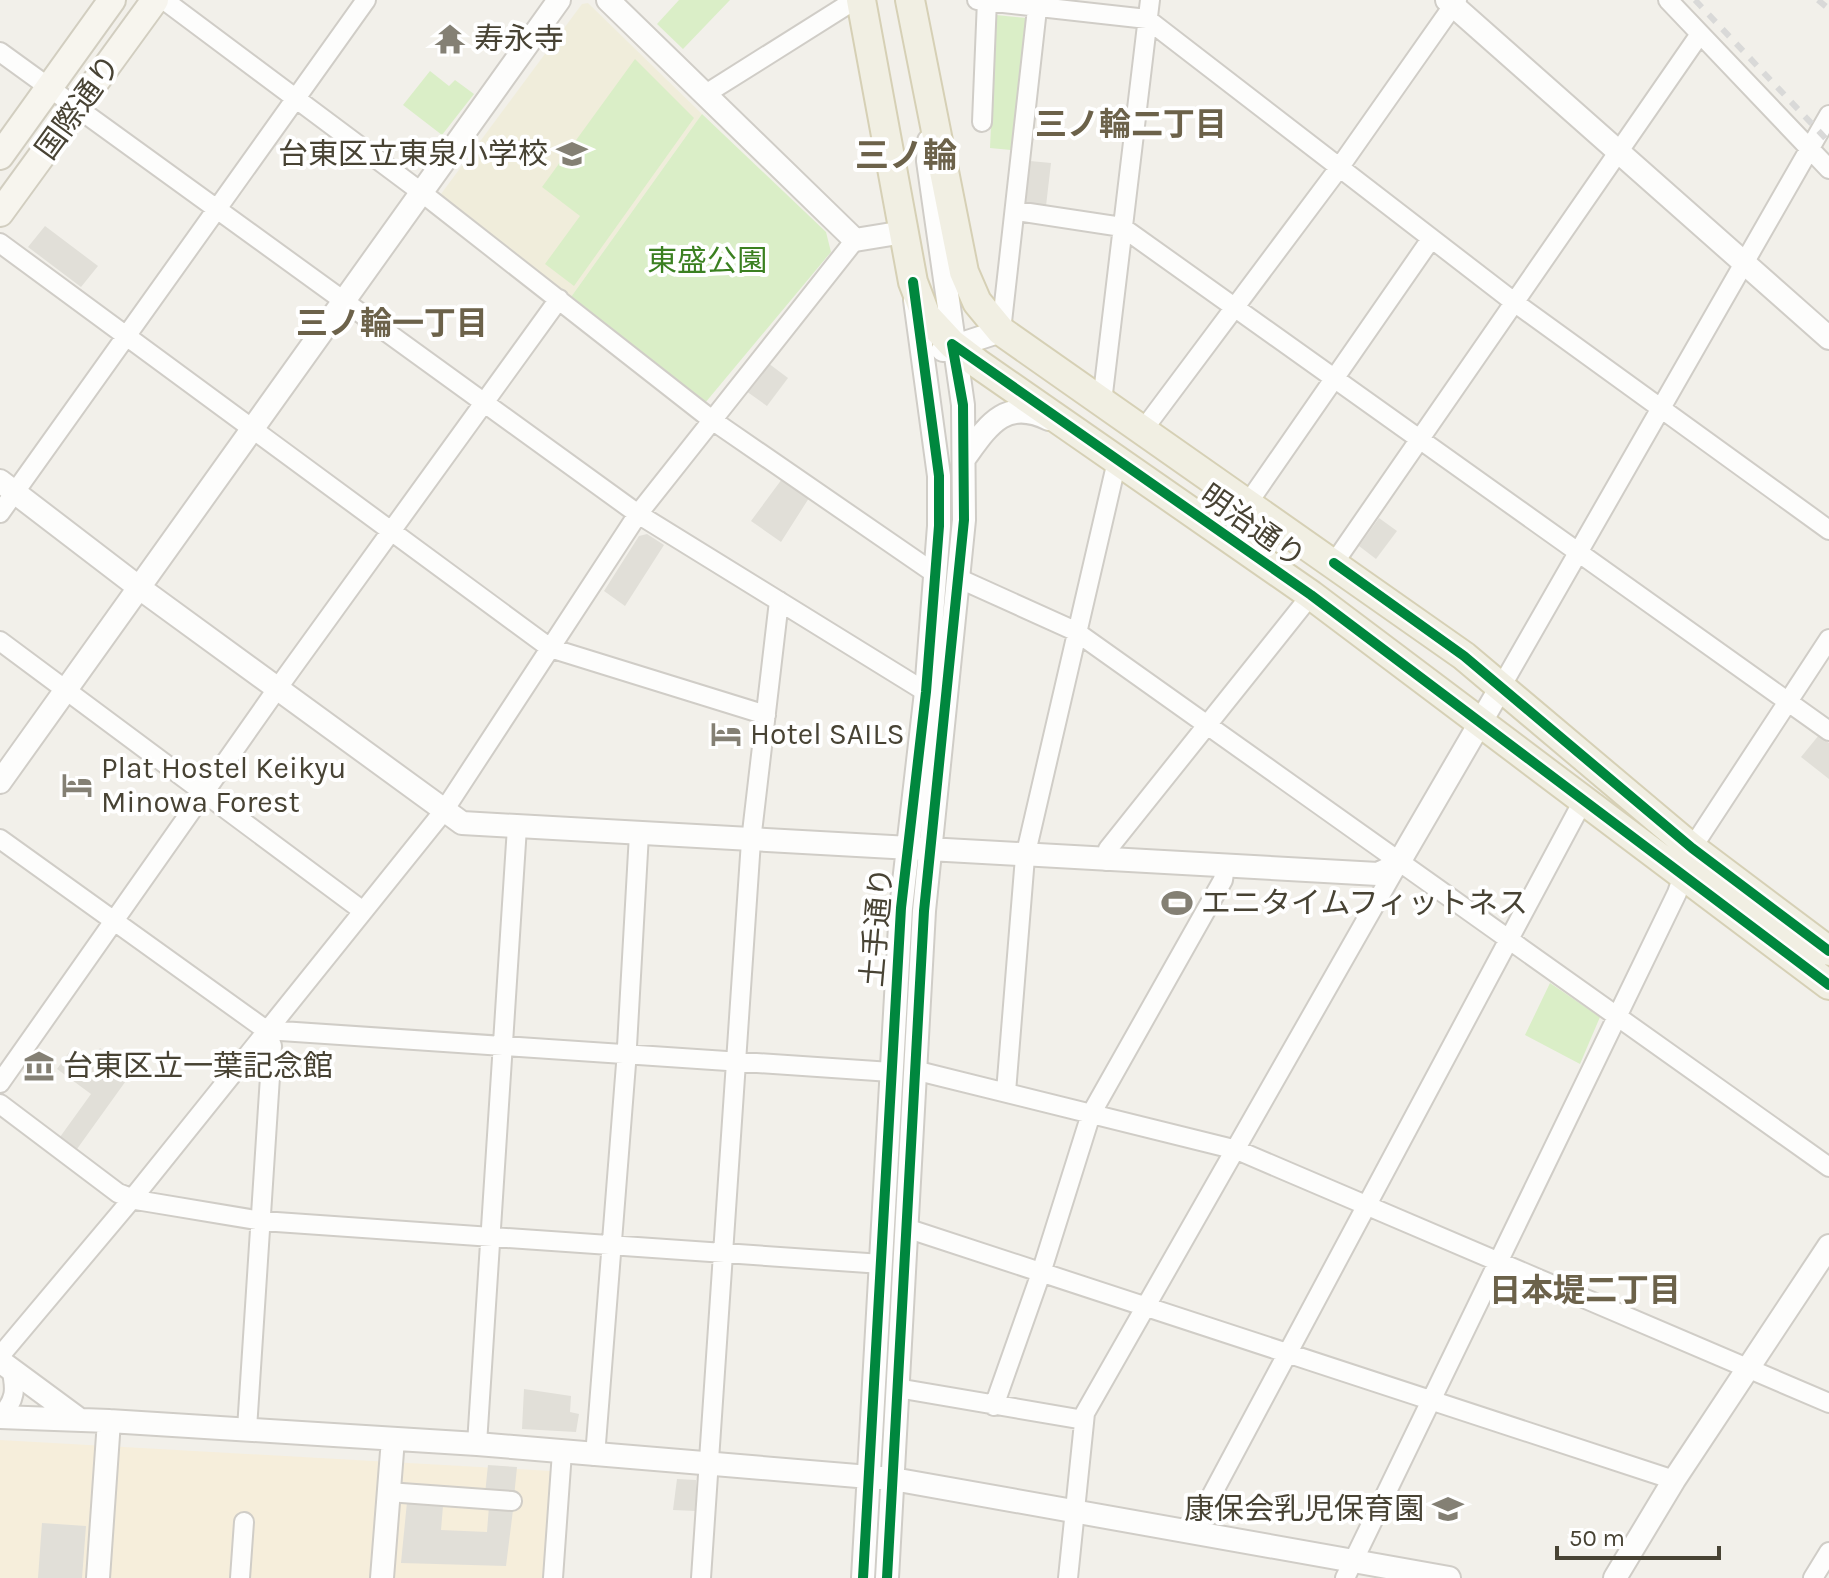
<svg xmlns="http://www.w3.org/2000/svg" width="1829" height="1578" font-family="Karla,'Noto Sans JP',sans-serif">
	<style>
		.commercial { fill: #f6eedb }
		.education { fill: #f0eddb }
		.green { fill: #daeec7 }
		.parking { fill: #e1dfd8 }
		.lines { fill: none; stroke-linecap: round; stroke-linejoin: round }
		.minor-casing { stroke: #d0cdc7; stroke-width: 22 }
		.tertiary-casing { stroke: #d0cdc7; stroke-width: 26 }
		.secondary-casing { stroke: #d2cec0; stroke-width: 30 }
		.primary-casing { stroke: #d6d0b5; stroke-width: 32 }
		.minor { stroke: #fdfdfc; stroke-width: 18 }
		.tertiary { stroke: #fdfdfc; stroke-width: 22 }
		.secondary { stroke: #f7f5ee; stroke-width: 26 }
		.primary { stroke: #f1efe3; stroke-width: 28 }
		.rail { stroke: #d9d9d8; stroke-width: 6; stroke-dasharray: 10 10; stroke-linecap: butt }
		.cycleway-casing { stroke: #fff; stroke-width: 15 }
		.cycleway { stroke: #00873e; stroke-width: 10 }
		.labels { text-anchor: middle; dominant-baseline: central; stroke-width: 8; stroke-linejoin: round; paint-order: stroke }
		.poi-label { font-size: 30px; fill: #484334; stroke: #fff; text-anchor: start }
		.street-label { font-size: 30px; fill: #484334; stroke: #fff }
		.park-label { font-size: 30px; fill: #3b8021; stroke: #fff }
		.neighbourhood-label { font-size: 32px; font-weight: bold; fill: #6c624a; stroke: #fff }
		.quarter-label { font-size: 34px; font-weight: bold; fill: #6c624a; stroke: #fff }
	</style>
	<rect width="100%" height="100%" fill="#f2f0ea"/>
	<!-- commercial -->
	<path class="commercial" d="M0,1440L552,1471L546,1578H0Z"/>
	<!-- education -->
	<path class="education" d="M588,3L702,114L571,297L441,200V194L582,4Z"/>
	<!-- green -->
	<path class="green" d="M679,0H730L683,49L657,24Z
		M996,15L1026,18L1011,150L990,148Z
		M635,59L694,118L574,286L545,264L580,216L542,187Z
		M430,71L449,86L455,80L474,94L442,135L403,105Z
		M702,114L826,232L831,252L705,403L571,297Z
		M1550,983L1600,1017L1580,1064L1525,1035Z"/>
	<!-- parking -->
	<path class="parking" d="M1030,161L1051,163L1046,206L1026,203Z
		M45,226L98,266L81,287L28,247Z
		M768,363L788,378L767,406L746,391Z
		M782,479L809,498L781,542L751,521Z
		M1379,518L1397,531L1376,559L1359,546Z
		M647,534L664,545L625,606L604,591L639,536Z
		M1819,735L1829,743V779L1801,757Z
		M73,1047L91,1060L100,1048L133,1071L77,1149L60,1137L91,1094L57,1069Z
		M524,1389L571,1396L570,1412L579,1414L576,1432L522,1429Z
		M488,1465L517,1467L514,1497L485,1494Z
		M677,1479L696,1480V1511L673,1510Z
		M407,1502L443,1506L441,1530L487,1532L489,1506L513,1510L506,1566L401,1563Z
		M42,1523L86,1526L82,1578H38Z"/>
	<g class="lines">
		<!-- minor casing -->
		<g class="minor-casing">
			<path id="minor" d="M164,0L421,192L712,420L937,575
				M977,0L1147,19L1514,302L1829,530
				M1668,0L1829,169
				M0,52L638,514L926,692
				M704,95L855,0
				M982,122L987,0
				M1016,211L1122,227L1829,731
				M0,243L550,648L766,715
				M1001,331L1038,0
				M1102,402L1150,0
				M1143,430L1339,168L1457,0
				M1248,503L1431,239
				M0,513L366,0
				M1334,563L1700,34
				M960,579L1075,631L1829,1167
				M0,641L363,911
				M1501,687L1829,115
				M0,839L266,1030L891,1072
				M1107,861L1108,849L1311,595
				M914,1070L1237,1150L1829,1403
				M0,1083L277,689L559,299
				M1006,1092L1025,857L1117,461
				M0,1104L118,1193L136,1200L262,1221L882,1264
				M906,1228L1674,1480
				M0,1356L132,1199L443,812L638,514L855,240
				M897,1388L1084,1420
				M994,1406L1041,1273L1091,1114L1223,880L1225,867
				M0,1417C16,1400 16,1390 11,1368
				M247,1429L272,1046L266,1030
				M477,1444L517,827
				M595,1456L626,1064L639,834
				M388,1492L512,1501
				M1198,1531L1200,1517L1584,799
				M240,1578L244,1522
				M553,1578L562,1452
				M701,1578L751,841L779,601
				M1068,1578L1085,1413L1398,864
				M1345,1578L1677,893L1692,848L1829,639
				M1813,1578L1829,1552"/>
		</g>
		<!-- tertiary casing -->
		<g class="tertiary-casing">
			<path id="tertiary" d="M608,0L855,240L904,232
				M1447,0L1829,338
				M943,350L1001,331
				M966,456C989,424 1006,398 1049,419
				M0,481L141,589L462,823L1378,874L1398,864L1501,687
				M0,782L559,0
				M0,1361L80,1420
				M0,1417L109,1421L477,1444L893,1479L1449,1578
				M98,1578L109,1421
				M382,1578L393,1439
				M863,1578L901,908L926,692L939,526V476L915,300
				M887,1578L924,911L964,520L963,405L928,161L929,141
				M1615,1578L1674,1480L1829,1246"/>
		</g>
		<!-- secondary casing -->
		<g class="secondary-casing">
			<path id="secondary" d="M0,156L112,0
				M0,213L155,0"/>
		</g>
		<!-- primary casing -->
		<g class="primary-casing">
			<path id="primary" d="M861,0L913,282L926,316L952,344L977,363L1311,595L1829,985
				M910,0L964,272L977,302L1001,331L1464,656L1692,848L1829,951"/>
		</g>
		<!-- minor -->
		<use href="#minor" class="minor"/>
		<!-- tertiary -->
		<use href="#tertiary" class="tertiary"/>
		<!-- secondary -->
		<use href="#secondary" class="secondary"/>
		<!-- primary -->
		<use href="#primary" class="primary"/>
		<!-- rail -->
		<path class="rail" d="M1695,0L1829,142
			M1818,0L1829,9"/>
		<!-- cycleway casing -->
		<g class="cycleway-casing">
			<path id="cycleway" d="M952,344L1311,595L1829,985
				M1334,563L1464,656L1692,848L1829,951
				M863,1578L901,908L926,692L939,526V476L913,282
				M887,1578L924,911L964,520L963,405L952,344"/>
		</g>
		<!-- cycleway -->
		<use href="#cycleway" class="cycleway"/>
	</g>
	<!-- icons -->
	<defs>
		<g id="temple-bare" transform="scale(2.4)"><path d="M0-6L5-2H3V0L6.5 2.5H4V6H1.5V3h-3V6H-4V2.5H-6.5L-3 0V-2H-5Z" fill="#848074" stroke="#fff" stroke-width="2.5" paint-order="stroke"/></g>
		<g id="school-bare" transform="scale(2.4)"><path d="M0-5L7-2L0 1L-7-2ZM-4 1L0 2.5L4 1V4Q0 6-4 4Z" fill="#848074" stroke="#fff" stroke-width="2.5" paint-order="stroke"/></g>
		<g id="hotel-bare" transform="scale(2.4)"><path d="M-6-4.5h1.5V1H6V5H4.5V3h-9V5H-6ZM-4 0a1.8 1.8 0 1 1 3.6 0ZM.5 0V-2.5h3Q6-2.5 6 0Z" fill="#848074" stroke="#fff" stroke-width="2.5" paint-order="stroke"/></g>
		<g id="stadium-bare" transform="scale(2.4)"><path d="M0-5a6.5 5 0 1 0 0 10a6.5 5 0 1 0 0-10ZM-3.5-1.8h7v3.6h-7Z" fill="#848074" stroke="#fff" stroke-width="2.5" paint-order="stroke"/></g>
		<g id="museum-bare" transform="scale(2.4)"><path d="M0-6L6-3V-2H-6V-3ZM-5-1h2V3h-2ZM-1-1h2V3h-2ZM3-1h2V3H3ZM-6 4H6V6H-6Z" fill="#848074" stroke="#fff" stroke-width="2.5" paint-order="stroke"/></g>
	</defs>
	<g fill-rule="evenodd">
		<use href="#temple-bare" x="450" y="39"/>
		<use href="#school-bare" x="572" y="154"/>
		<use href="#hotel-bare" x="726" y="734"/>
		<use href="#hotel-bare" x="77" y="785"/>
		<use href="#stadium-bare" x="1177" y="903"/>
		<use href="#museum-bare" x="39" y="1066"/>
		<use href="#school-bare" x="1448" y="1509"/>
	</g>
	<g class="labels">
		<!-- poi labels -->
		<g class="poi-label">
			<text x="474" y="39">寿永寺</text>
			<text x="548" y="154" text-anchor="end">台東区立東泉小学校</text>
			<text x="750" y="734">Hotel SAILS</text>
			<text x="101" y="768">Plat Hostel Keikyu<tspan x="101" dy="34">Minowa Forest</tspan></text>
			<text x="1201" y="903">エニタイムフィットネス</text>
			<text x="63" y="1066">台東区立一葉記念館</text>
			<text x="1424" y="1509" text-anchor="end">康保会乳児保育園</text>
		</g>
		<!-- street labels -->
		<g class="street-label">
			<text transform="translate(78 107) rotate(-54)">国際通り</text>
			<text transform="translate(1253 526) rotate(35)">明治通り</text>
			<text transform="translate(877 927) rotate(-85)">土手通り</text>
		</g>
		<!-- park labels -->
		<g class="park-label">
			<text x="707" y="261">東盛公園</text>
		</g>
		<!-- neighbourhood labels -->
		<g class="neighbourhood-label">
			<text x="1131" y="124">三ノ輪二丁目</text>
			<text x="392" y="323">三ノ輪一丁目</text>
			<text x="1585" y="1290">日本堤二丁目</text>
		</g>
		<!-- quarter labels -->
		<g class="quarter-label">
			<text x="906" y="156">三ノ輪</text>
		</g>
	</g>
	<!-- scale -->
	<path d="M1557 1546v12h162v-12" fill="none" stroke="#484334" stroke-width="4"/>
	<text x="1569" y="1546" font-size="24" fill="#484334" stroke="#ffffff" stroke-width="6" paint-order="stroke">50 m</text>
</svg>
